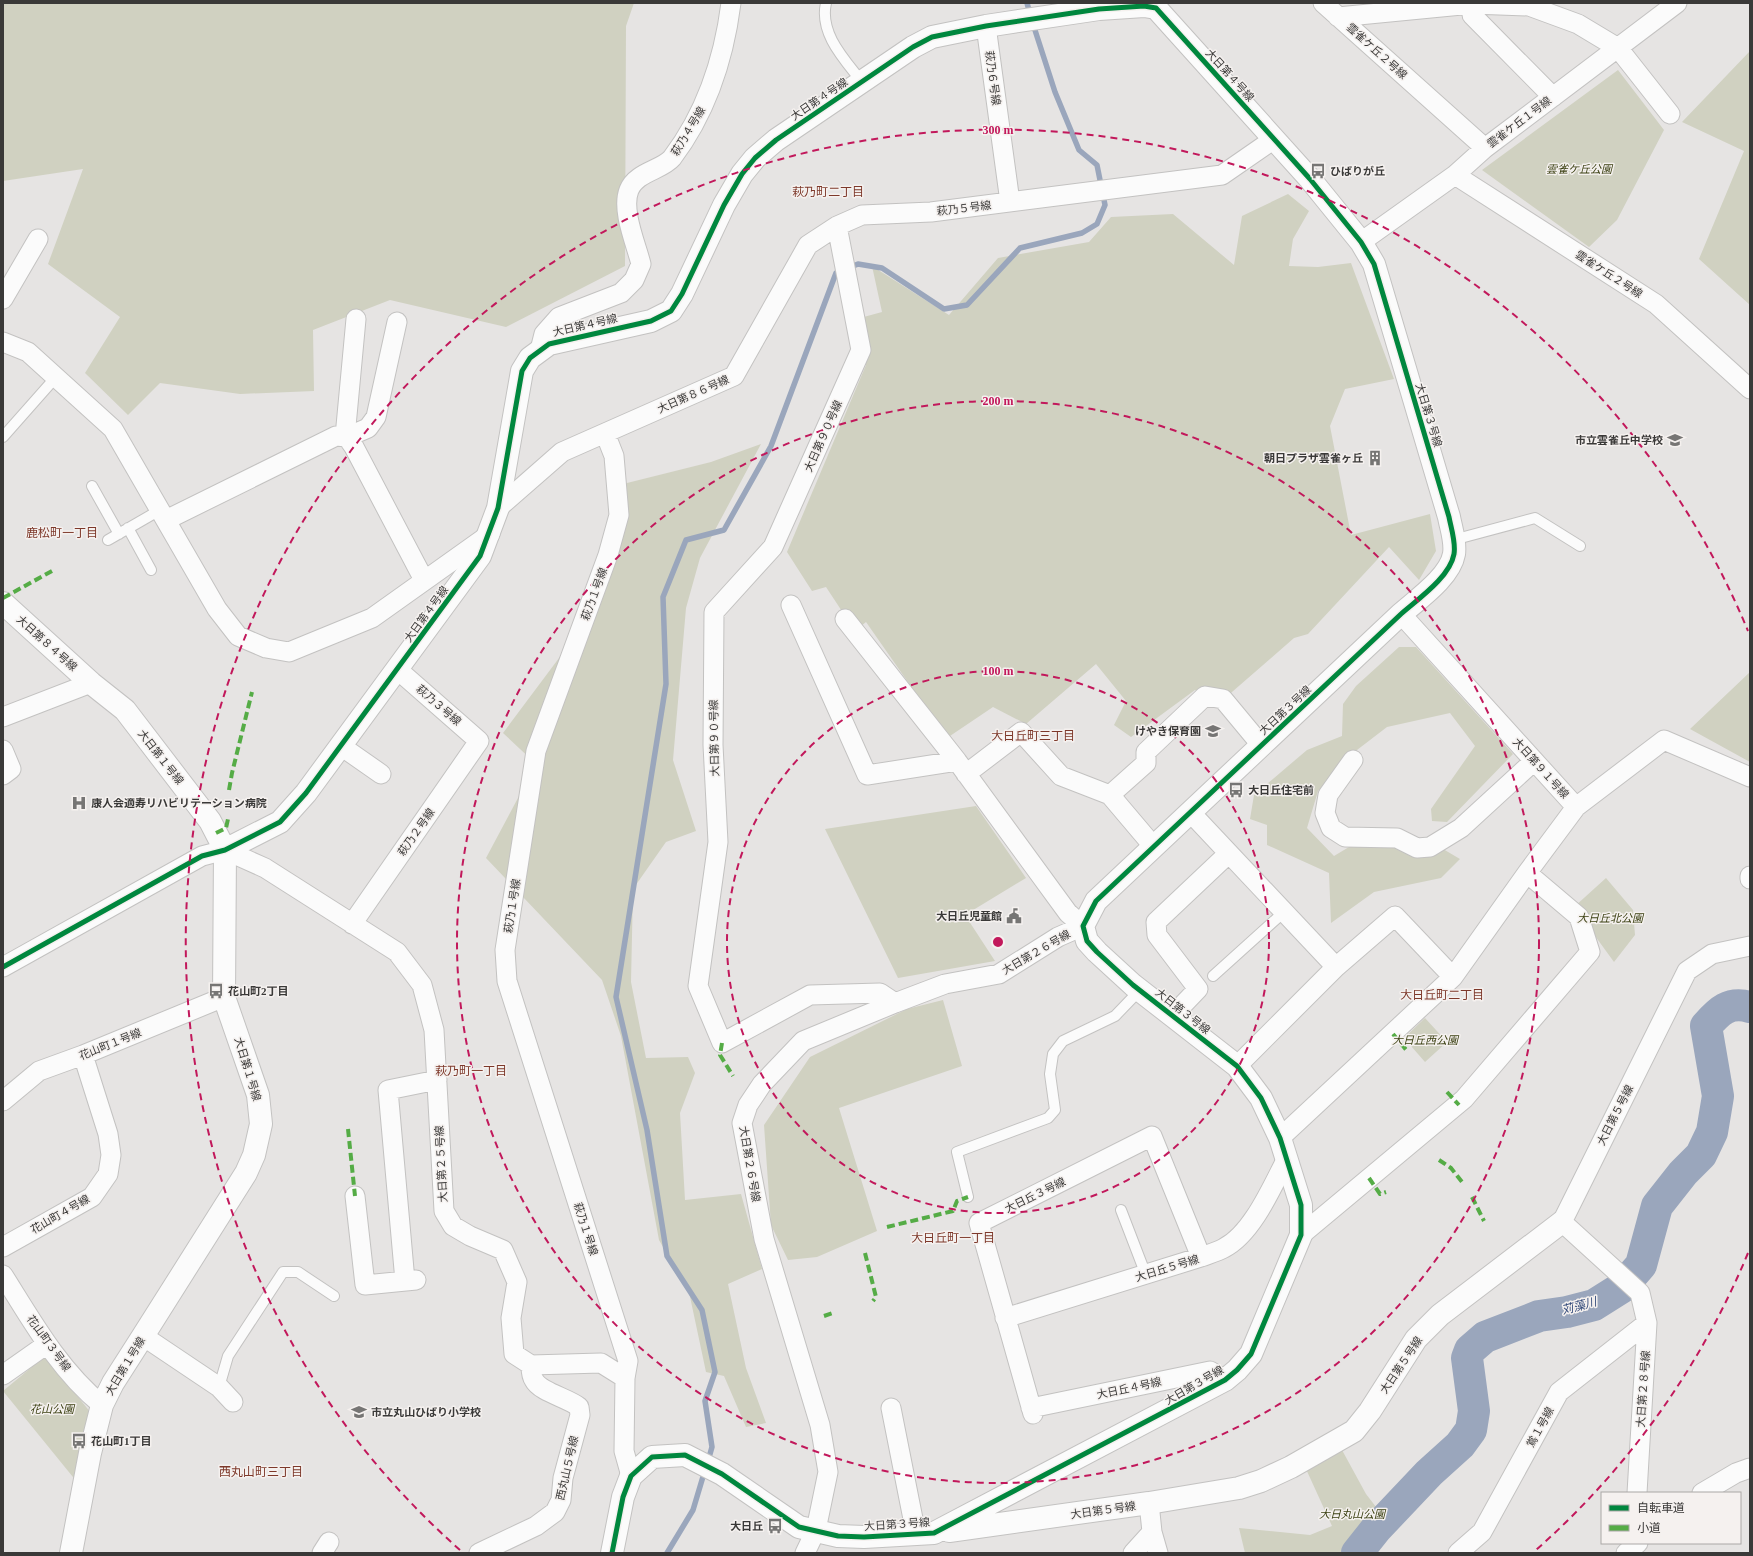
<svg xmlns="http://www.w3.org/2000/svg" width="1753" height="1556" font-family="'Times New Roman','Noto Sans JP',serif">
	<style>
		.green { fill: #d0d1c1 }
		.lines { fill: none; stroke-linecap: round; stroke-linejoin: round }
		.stream { stroke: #9aa6bc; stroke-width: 5.5 }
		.river { stroke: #9aa6bc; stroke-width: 32 }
		.service-casing { stroke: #c3c2c1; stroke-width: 12 }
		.minor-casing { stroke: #c3c2c1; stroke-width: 21 }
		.tertiary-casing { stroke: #c3c2c1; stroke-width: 24 }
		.service { stroke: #fbfbfb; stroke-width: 10 }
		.minor { stroke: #fbfbfb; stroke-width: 19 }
		.tertiary { stroke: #fbfbfb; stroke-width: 22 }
		.quiet { stroke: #55ac46; stroke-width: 4; stroke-dasharray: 8 4; stroke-linecap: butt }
		.cycleway-casing { stroke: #f5f1ef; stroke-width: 8 }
		.cycleway { stroke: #00873e; stroke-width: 5 }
		.ring { fill: none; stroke: #c2185b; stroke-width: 2; stroke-dasharray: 7 5 }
		.labels { text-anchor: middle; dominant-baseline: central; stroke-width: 3; stroke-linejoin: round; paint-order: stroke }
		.street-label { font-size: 11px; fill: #3a3938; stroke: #f5f1ef }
		.park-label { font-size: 11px; font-style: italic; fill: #3b4012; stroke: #f5f1ef }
		.poi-label { font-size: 11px; font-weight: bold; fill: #3a3938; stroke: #f5f1ef; text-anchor: start }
		.neighbourhood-label { font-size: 12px; fill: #7d382a; stroke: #f5f1ef }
		.water-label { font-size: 12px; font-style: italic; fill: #364d7c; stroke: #f5f1ef }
		.centre { fill: #c2185b; stroke: #f5f1ef; stroke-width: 2 }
		.ring-label { font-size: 12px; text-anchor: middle; font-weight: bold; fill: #c2185b; stroke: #f5f1ef; stroke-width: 3; stroke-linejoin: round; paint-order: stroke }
	</style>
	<rect width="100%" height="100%" fill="#e6e4e3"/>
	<!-- green -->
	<path class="green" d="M3,3H634L626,26L625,266L506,327L390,300L313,330L314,391L240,394L160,383L128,415L85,373L120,317L48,264L83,169L3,181Z
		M1750,51V305L1699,259L1744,151L1682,122Z
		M1618,70L1664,130L1617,220L1589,247L1482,170Z
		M1288,194L1309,211L1293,239L1289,266L1318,267L1351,263L1394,379L1345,389L1330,426L1351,535L1430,514L1436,551L1419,580L1389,547L1308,634L1294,638L1217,705L1195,690L1131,737L1114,725L1126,701L1096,664L1026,724L993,707L947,738L866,622L855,631L826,587L812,591L787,552L866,365L860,318L882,312L872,266L949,315L998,258L1089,242L1111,217L1173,214L1234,265L1242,216Z
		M761,444L700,558L686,608L673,760L696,831L666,842L633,889L631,982L646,1058L688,1057L695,1073L680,1113L685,1200L741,1194L762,1269L728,1284L746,1368L766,1423L746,1427L724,1376L706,1372L689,1292L659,1240L621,1036L602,980L486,858L536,764L503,733L565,650L612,523L615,486L711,462Z
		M1399,647H1416L1513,754L1447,822L1432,821L1431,809L1475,746L1450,713L1387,727L1357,750L1318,791L1307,828L1334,856L1364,838L1426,839L1460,859L1441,878L1374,892L1331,923L1329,873L1267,845V825L1250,819L1254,795L1307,750L1342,736L1343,704L1356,686Z
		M1750,672V762L1690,729Z
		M976,806L1026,878L965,915L995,961L898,978L825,829Z
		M1606,878L1633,910L1635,935L1614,962L1574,907Z
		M943,1000L962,1066L839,1108L877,1231L817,1257L788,1260L771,1225L764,1125L810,1057L907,1009Z
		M1425,1018L1447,1042L1425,1062L1404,1038Z
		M45,1356L91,1413L77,1482L3,1391Z
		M1342,1450L1366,1494L1383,1516L1351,1553H1245L1239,1528L1310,1535L1332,1526L1306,1469Z"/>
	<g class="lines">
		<!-- stream -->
		<path class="stream" d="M1027,3L1030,14
			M708,1461L712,1447L705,1401L715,1372L702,1310L667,1256L647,1130L616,997L666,684L663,597L686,540L724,530L771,446L836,273L858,264L882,268L944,309L967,305L1020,248L1082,233L1097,224L1105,205L1097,165L1079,150L1055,92L1033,24
			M667,1553L693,1510L705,1470"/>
		<!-- river -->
		<path class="river" d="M1357,1553L1376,1529L1429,1473L1460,1445L1471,1430L1474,1411L1467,1358L1470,1350L1485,1337L1539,1316L1567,1312L1594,1305L1621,1288L1641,1265L1657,1206L1683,1173L1701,1155L1712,1132L1718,1096L1706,1026C1719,1011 1729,1001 1750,1007"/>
		<!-- service casing -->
		<g class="service-casing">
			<path id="service" d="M826,3C819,34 845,60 862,82
				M3,437L56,377
				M92,486L119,534
				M128,528L151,570
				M108,540L160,510
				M1453,540L1535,518L1580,546
				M1213,976L1284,912
				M968,1197L957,1152L1048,1118L1055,1110L1050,1074L1053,1054L1063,1041L1115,1016L1140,990
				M1121,1210L1146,1275
				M219,1387L228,1356L283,1272H298L334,1296"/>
		</g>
		<!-- minor casing -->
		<g class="minor-casing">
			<path id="minor" d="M1323,3L1485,148
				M1472,3V15L1553,97
				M1338,17L1472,4L1529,6L1578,24L1618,48L1670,114
				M986,26L1010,202
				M1455,175L1656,304L1750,389
				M837,226L861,350L773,547L714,612L713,745L718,842L698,986L722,1043L810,995L880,993L895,1003
				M1361,242L1455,175L1485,148L1677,3
				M3,299L38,239
				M356,319L346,426L347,437L368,428L376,417L397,322
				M3,342L28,352L113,429L217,609L238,636L266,648L289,652L372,618L490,534
				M540,350L544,334L559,317L621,293L634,280L641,264C636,244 621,210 629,190C636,172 662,170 672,158C706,113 724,58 731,3
				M605,433L614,456L619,515L608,555L536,751L505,950L507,981L628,1361L625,1378
				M498,508L562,452L734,376L808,245L837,226L862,215L931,212L1222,175L1274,139
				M166,520L336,436L347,437L354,447L424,580
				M791,605L867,775L957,761
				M1401,614L1576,807L1664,740L1750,777
				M3,717L91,683
				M341,746L381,774
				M3,750L11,769L3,775
				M1353,760L1328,795L1325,813L1331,828L1345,837L1397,838L1417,848L1430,847L1461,828L1534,761
				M966,774L1021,732L1061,776L1110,795L1154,847
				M1110,795L1146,763V752L1205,696L1223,699L1262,746
				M1191,813L1336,967
				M1750,876V879
				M352,924L479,741L398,670
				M3,967L202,856L225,850L265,868L397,952L422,985L434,1030L444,1211L453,1226L470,1236L503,1250L517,1282L511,1318L514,1354L531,1365L601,1363L625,1378L624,1451L631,1476
				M1173,1015L1198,989L1157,935L1156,922L1228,854
				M1237,1066L1336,967L1395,916L1453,977
				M3,1101L39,1071L83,1055L224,997
				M1280,1138L1453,977L1527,873L1576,807
				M355,1196L365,1285L416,1280
				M1301,1235L1464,1099L1590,952L1579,917L1527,873
				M3,1247L92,1197L108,1174L111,1155L108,1134L83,1055
				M3,1275C32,1321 59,1370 102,1405
				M405,1281L388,1090L437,1080
				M1005,1318L1201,1257C1209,1254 1217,1252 1224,1248C1252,1234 1272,1187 1286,1160
				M143,1336L219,1387L233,1402
				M3,1375L47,1344
				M891,1408L916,1534
				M1031,1408L1210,1371L1225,1380
				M1033,1414L979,1223L1152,1136L1201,1257
				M1637,1493L1647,1323L1640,1293L1562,1222L1687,971L1712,954L1750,946
				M1702,1493L1736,1473L1750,1468
				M1149,1503L1152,1532L1158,1553
				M322,1553L329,1542
				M479,1553L536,1526L555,1512L561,1500L563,1478L580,1415L579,1407C568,1398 540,1392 534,1380C531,1376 531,1369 531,1365
				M805,1553L816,1530L828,1472L820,1425L764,1239L742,1123L748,1105L762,1084L803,1041L895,1003L945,984L999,974L1058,937L1083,926L1068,913L957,761L845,619
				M1133,1553L1152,1532
				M1458,1553L1482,1532L1559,1392L1647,1323
				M1626,1553L1638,1543"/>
		</g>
		<!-- tertiary casing -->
		<g class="tertiary-casing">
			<path id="tertiary" d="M3,603L91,683L125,710L210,821L225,850L224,997L258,1095L261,1124L254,1155L246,1173L143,1336L113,1383L102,1405L90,1453L71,1553
				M225,850L280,822L306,793L480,556L498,508L522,371L530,358L549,344L651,321L671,311L682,294L724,205L742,174L755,158L776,140L913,47L932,37L986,26L1099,9L1144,6L1156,8L1310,179L1361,242L1374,264L1449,517C1451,528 1456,542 1454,554C1450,577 1418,599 1401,614L1096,901L1083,926L1087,941L1097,952L1133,985L1237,1066L1261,1098L1280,1138L1301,1205V1235L1251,1354L1237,1370L1225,1380L934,1533L864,1537L838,1536L799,1527L722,1474L685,1455L652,1457L631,1476L623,1497L612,1553
				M949,1531L1149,1503L1239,1488L1261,1481L1291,1467L1354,1431L1370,1411L1416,1339L1440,1315L1562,1222"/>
		</g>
		<!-- service -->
		<use href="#service" class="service"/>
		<!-- minor -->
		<use href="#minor" class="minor"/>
		<!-- tertiary -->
		<use href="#tertiary" class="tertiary"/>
		<!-- quiet -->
		<path class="quiet" d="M3,598L52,571
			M229,790L232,773L252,692
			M216,833L226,828L228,819
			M1393,1034L1408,1052
			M722,1043L720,1055L733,1076
			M1447,1092L1459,1105
			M348,1129L355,1196
			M1439,1160L1451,1168L1462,1182
			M1369,1178L1380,1194L1386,1192
			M1472,1197L1484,1221
			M887,1227L953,1211L957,1201L968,1197
			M865,1253L876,1297L873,1301
			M824,1316L833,1313"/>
		<!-- cycleway casing -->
		<g class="cycleway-casing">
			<path id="cycleway" d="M3,967L202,856L225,850L280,822L306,793L480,556L498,508L522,371L530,358L549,344L651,321L671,311L682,294L724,205L742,174L755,158L776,140L913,47L932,37L986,26L1099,9L1144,6L1156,8L1310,179L1361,242L1374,264L1449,517C1451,528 1456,542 1454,554C1450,577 1418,599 1401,614L1096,901L1083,926L1087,941L1097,952L1133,985L1237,1066L1261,1098L1280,1138L1301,1205V1235L1251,1354L1237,1370L1225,1380L934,1533L864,1537L838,1536L799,1527L722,1474L685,1455L652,1457L631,1476L623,1497L612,1553"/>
		</g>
		<!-- cycleway -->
		<use href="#cycleway" class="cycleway"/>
	</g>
	<!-- distance rings -->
	<g class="ring">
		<circle cx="998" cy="942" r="271"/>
		<circle cx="998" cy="942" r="541"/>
		<path d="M1748 1253A812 812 0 0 1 1536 1550M460 1550A812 812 0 1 1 1748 631"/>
	</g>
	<!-- icons -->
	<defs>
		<g id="bus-bare" transform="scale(1.2)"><path d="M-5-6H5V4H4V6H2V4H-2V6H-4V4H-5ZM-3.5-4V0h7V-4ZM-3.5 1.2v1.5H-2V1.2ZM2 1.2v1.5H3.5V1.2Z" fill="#767574" stroke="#f5f1ef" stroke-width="2.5" paint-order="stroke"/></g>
		<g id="school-bare" transform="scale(1.2)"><path d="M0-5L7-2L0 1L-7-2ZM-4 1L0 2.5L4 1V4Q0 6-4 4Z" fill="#767574" stroke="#f5f1ef" stroke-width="2.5" paint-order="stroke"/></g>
		<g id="building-bare" transform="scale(1.2)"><path d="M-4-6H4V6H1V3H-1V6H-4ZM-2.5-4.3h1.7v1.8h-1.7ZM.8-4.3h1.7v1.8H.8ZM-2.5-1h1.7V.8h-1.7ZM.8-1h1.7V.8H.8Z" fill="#767574" stroke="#f5f1ef" stroke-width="2.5" paint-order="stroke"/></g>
		<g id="hospital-bare" transform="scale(1.2)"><path d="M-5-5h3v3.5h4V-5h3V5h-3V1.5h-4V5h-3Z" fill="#767574" stroke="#f5f1ef" stroke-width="2.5" paint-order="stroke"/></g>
		<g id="civic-bare" transform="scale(1.2)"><path d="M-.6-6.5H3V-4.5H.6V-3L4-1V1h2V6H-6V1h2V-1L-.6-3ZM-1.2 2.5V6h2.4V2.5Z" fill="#767574" stroke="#f5f1ef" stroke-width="2.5" paint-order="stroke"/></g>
	</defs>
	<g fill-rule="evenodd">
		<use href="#bus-bare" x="1318" y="171"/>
		<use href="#school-bare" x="1675" y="440"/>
		<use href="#building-bare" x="1375" y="458"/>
		<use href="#school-bare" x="1213" y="731"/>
		<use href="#bus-bare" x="1236" y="790"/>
		<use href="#hospital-bare" x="79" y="803"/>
		<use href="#civic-bare" x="1014" y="916"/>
		<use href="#bus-bare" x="216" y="991"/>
		<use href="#school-bare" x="359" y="1412"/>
		<use href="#bus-bare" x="79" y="1441"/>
		<use href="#bus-bare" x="775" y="1526"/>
	</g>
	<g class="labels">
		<!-- street labels -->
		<g class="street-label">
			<text transform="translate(1377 51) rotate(42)">雲雀ケ丘２号線</text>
			<text transform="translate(1230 75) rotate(48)">大日第４号線</text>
			<text transform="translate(993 78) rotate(82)">萩乃６号線</text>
			<text transform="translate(819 99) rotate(-34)">大日第４号線</text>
			<text transform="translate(1519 122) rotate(-37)">雲雀ケ丘１号線</text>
			<text transform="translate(688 131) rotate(-59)">萩乃４号線</text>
			<text transform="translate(964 208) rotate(-7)">萩乃５号線</text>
			<text transform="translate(1609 274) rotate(33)">雲雀ケ丘２号線</text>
			<text transform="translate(585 325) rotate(-13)">大日第４号線</text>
			<text transform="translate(693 394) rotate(-24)">大日第８６号線</text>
			<text transform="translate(1429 415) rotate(73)">大日第３号線</text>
			<text transform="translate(823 436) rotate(-66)">大日第９０号線</text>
			<text transform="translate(594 594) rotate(-70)">萩乃１号線</text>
			<text transform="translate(426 614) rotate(-54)">大日第４号線</text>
			<text transform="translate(47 643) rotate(42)">大日第８４号線</text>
			<text transform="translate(439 705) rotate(41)">萩乃３号線</text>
			<text transform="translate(1285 710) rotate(-43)">大日第３号線</text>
			<text transform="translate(714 738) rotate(-91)">大日第９０号線</text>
			<text transform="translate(161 757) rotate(52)">大日第１号線</text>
			<text transform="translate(1541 768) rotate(48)">大日第９１号線</text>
			<text transform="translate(416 832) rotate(-55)">萩乃２号線</text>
			<text transform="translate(512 906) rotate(-81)">萩乃１号線</text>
			<text transform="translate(1036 952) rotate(-30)">大日第２６号線</text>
			<text transform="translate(1183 1011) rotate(38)">大日第３号線</text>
			<text transform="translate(110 1044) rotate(-22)">花山町１号線</text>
			<text transform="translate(248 1069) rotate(73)">大日第１号線</text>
			<text transform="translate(1615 1115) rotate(-63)">大日第５号線</text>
			<text transform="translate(441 1164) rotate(-93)">大日第２５号線</text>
			<text transform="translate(750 1164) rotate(80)">大日第２６号線</text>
			<text transform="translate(1035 1195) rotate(-26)">大日丘３号線</text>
			<text transform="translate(60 1214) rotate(-30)">花山町４号線</text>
			<text transform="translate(586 1229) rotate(72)">萩乃１号線</text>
			<text transform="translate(1167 1268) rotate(-17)">大日丘５号線</text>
			<text transform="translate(49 1343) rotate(54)">花山町３号線</text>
			<text transform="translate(1401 1365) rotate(-56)">大日第５号線</text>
			<text transform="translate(125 1366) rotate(-59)">大日第１号線</text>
			<text transform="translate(1194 1385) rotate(-30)">大日第３号線</text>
			<text transform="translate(1129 1388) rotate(-12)">大日丘４号線</text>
			<text transform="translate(1643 1389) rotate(-86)">大日第２８号線</text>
			<text transform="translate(1540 1427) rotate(-61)">鴬１号線</text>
			<text transform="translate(567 1468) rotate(-77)">西丸山５号線</text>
			<text transform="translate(1103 1510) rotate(-8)">大日第５号線</text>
			<text transform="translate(897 1524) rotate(-4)">大日第３号線</text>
		</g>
		<!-- park labels -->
		<g class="park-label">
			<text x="1579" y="169">雲雀ケ丘公園</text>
			<text x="1610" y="918">大日丘北公園</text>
			<text x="1425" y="1040">大日丘西公園</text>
			<text x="52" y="1409">花山公園</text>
			<text x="1352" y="1514">大日丸山公園</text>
		</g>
		<!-- poi labels -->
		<g class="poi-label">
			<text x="1330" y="171">ひばりが丘</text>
			<text x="1663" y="440" text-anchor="end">市立雲雀丘中学校</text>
			<text x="1363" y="458" text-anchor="end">朝日プラザ雲雀ヶ丘</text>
			<text x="1201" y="731" text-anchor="end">けやき保育園</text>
			<text x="1248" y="790">大日丘住宅前</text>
			<text x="91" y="803">康人会適寿リハビリテーション病院</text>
			<text x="1002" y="916" text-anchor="end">大日丘児童館</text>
			<text x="228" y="991">花山町2丁目</text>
			<text x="371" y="1412">市立丸山ひばり小学校</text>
			<text x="91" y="1441">花山町1丁目</text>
			<text x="763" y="1526" text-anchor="end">大日丘</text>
		</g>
		<!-- neighbourhood labels -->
		<g class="neighbourhood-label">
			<text x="828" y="192">萩乃町二丁目</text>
			<text x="62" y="533">鹿松町一丁目</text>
			<text x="1033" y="736">大日丘町三丁目</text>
			<text x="1442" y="995">大日丘町二丁目</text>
			<text x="471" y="1071">萩乃町一丁目</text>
			<text x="953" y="1238">大日丘町一丁目</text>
			<text x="261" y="1472">西丸山町三丁目</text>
		</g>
		<!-- water labels -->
		<g class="water-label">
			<text transform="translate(1579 1306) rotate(-15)">苅藻川</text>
		</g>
	</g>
	<circle cx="998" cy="942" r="6" class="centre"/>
	<g class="ring-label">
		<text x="998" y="134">300 m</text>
		<text x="998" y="405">200 m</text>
		<text x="998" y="675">100 m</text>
	</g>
	<!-- border -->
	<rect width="1753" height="1556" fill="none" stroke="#3a3938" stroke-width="8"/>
	<!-- legend -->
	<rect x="1601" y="1492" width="140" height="52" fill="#f5f1ef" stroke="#aaa7a6"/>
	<rect x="1609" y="1505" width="20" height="6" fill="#00873e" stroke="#aaa7a6"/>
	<text x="1637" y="1512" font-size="12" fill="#3a3938">自転車道</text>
	<rect x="1609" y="1525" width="20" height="6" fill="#55ac46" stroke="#aaa7a6"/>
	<text x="1637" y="1532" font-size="12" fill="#3a3938">小道</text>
</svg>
